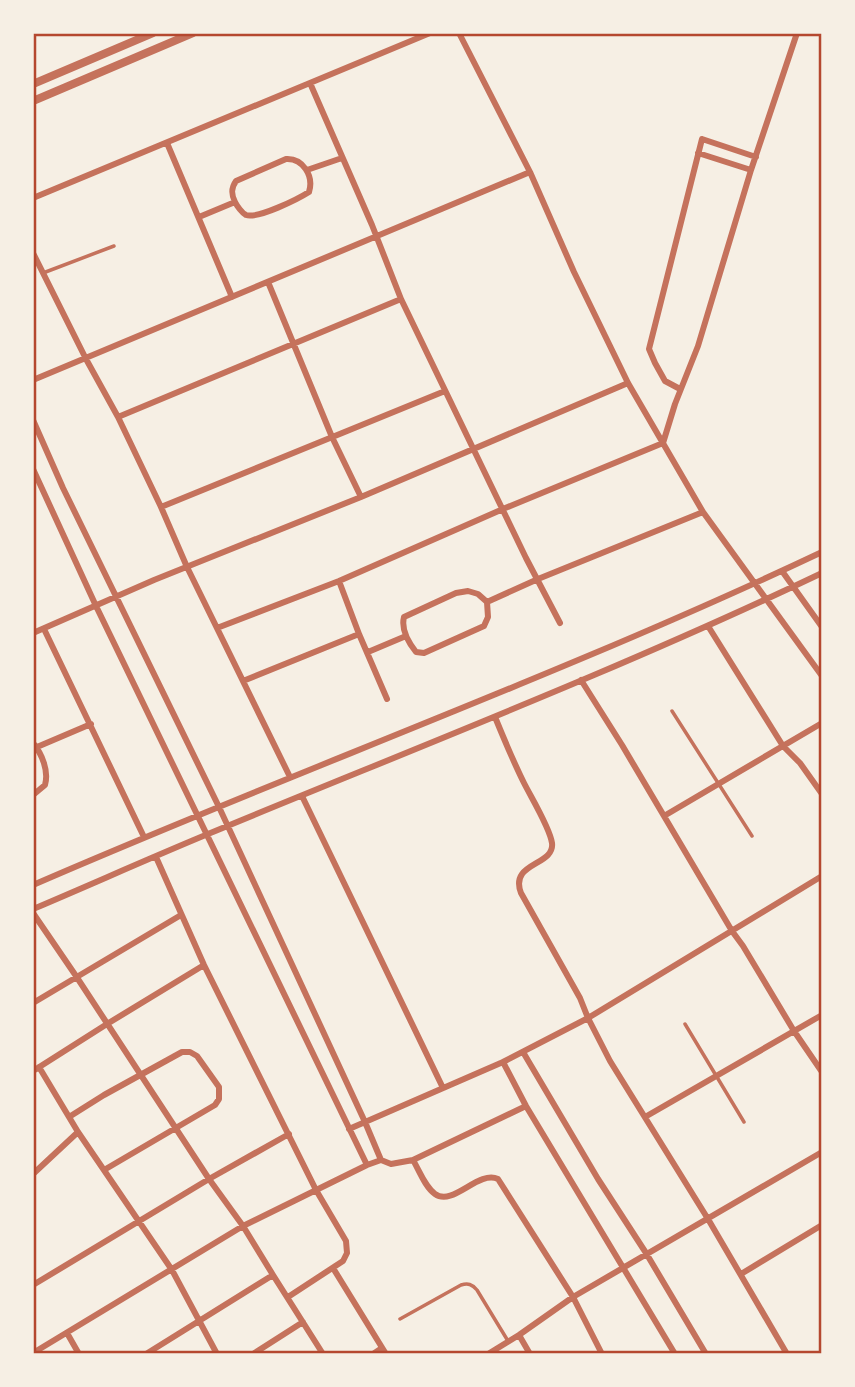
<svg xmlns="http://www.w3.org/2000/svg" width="855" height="1387" font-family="'PT Sans Narrow',sans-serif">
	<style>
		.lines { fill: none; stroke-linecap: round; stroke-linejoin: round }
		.service { stroke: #c5725c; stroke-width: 3.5 }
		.minor { stroke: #c5725c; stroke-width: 6 }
		.tertiary { stroke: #c5725c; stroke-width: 8 }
		.neatline { fill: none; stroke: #b5482f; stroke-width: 2.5 }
	</style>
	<rect width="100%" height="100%" fill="#f6efe4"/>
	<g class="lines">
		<!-- service -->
		<path class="service" d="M43,273L114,246
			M672,711L752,836
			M685,1024L744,1122
			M400,1319L461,1285C468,1283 472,1284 477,1290L508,1341"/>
		<!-- minor -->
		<path class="minor" d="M459,33L530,172L574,272L628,383L703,512L822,676
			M310,83L372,225L401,299L526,558L560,623
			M167,143L232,297
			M698,153L751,170
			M286,159C303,158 314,176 309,192C298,199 258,219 246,215C242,213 237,206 235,202C231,194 231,188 236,181Z
			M307,170L342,158
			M33,198L430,33
			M199,217L235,202
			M33,253L86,359L118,417L161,507L187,567L290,777
			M268,282L332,437L361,497
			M33,380L530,172
			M680,389L665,381L655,363L649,349L702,139L756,157
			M118,417L401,299
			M33,420L63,488L219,807L365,1122L381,1160
			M33,469L96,606L367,1165
			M161,507L445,391
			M782,571L822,627
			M339,581L359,634L387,699
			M468,591L478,594L487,602L488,617L484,626L424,653L416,652C408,642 401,629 404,617L456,593Z
			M487,602L538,579L703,512
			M708,626L783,746L800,763L822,794
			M217,628L339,581L503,509L663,443L675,404L698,346L751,170L797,33
			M44,629L144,837
			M33,633L154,580L361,497L628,383
			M368,652L406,636
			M581,680L622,745L732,931L743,946L794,1031L822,1072
			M243,681L359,634
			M495,717C504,739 513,761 524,783C531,797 550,828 552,843C555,866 509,862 521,893L580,998L588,1018L610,1061L708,1219L787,1354
			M33,743C42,754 49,771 45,785L33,795
			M37,747L91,724
			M302,796L443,1088
			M664,816L822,723
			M156,857L204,965L316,1190L346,1241L347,1253L343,1261L288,1297
			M33,885C295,771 564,674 822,552
			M33,909C92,884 150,858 208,834C413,749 621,669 822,573
			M33,913L76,976L209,1179L243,1226L273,1275L323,1354
			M33,1003L181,915
			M523,1052L598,1179L646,1253L706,1354
			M503,1062L526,1106L675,1354
			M39,1067L78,1132L172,1270L217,1354
			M33,1071L107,1024L204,965
			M69,1117L104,1095L182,1052H190L197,1056L219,1087V1099L215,1105L104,1170
			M645,1117L822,1015
			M349,1129L503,1062L588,1018L822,876
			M413,1160C419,1170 425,1187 435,1194C453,1207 478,1170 498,1179L573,1297L602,1354
			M33,1174L78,1132
			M333,1268L386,1354
			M741,1274L822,1225
			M33,1285L209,1179L289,1134
			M67,1333L79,1354
			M519,1335L530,1354
			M33,1353L243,1226L367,1165L381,1160L391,1164L413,1160L526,1106
			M146,1354L273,1275
			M253,1354L303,1322
			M373,1354L382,1348
			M488,1354L519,1335L573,1297L822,1152"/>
		<!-- tertiary -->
		<path class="tertiary" d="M33,84L153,33
			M33,101L193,33"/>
	</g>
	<!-- border -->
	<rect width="855" height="1387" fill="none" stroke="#f6efe4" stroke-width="70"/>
	<rect x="35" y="35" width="785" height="1317" class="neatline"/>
</svg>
